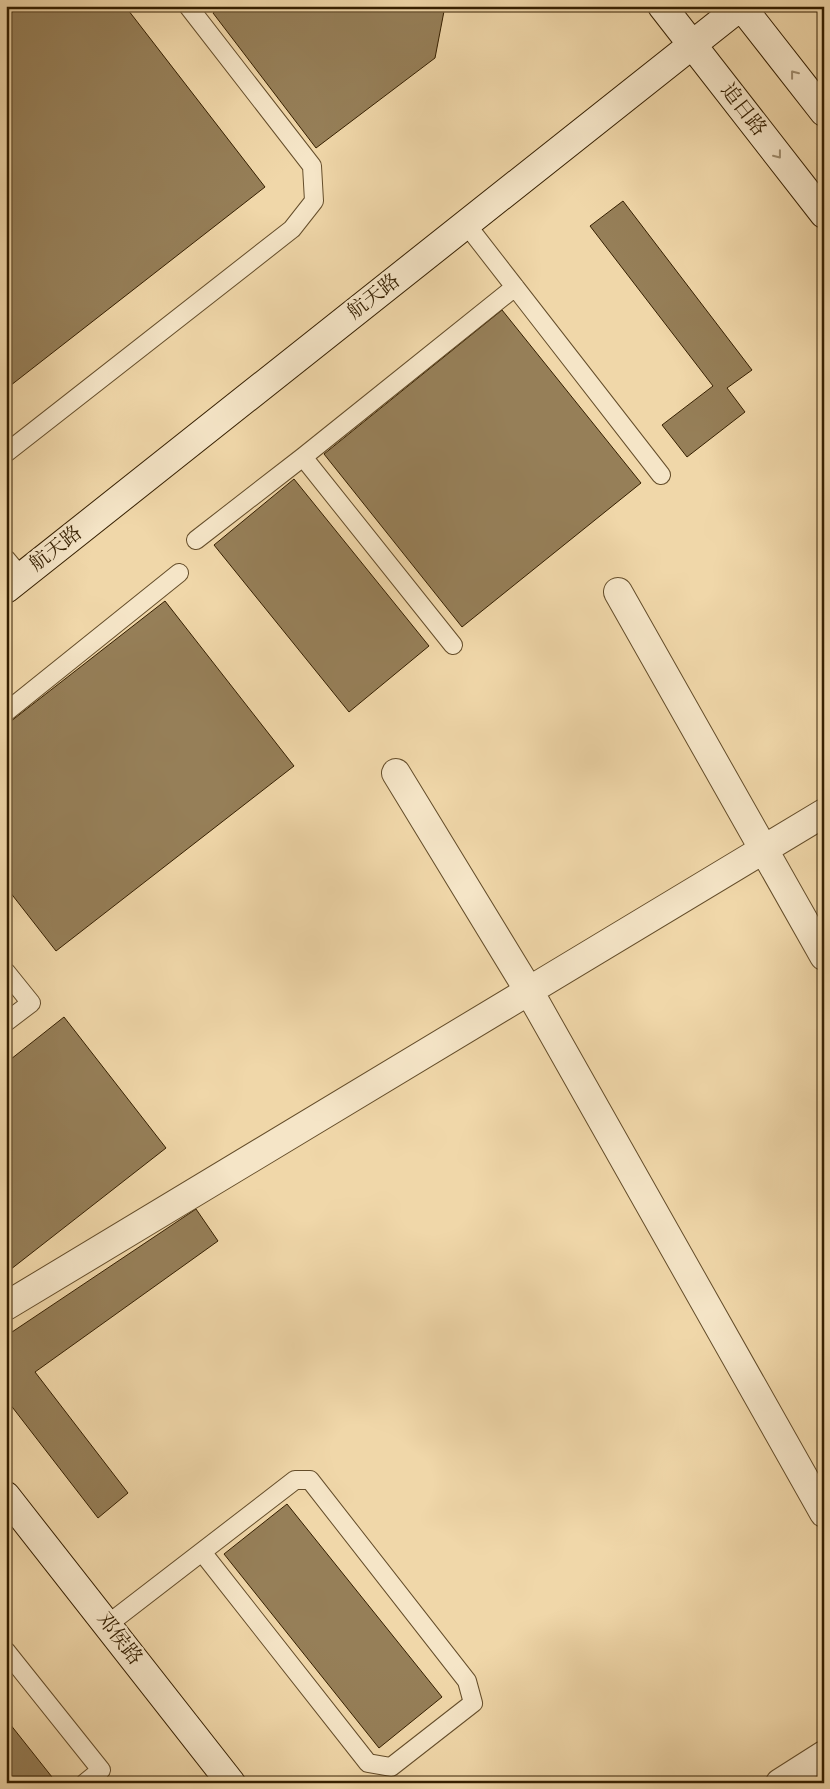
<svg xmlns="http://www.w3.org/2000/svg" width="830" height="1789" font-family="'Libre Bodoni','Noto Serif SC',serif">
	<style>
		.building { fill: #967f58; stroke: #351f00 }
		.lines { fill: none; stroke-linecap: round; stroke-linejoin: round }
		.lane-casing { stroke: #644d2a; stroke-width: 20 }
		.street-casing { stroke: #644d2a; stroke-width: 30 }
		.secondary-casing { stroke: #351f00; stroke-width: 30 }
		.lane { stroke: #f5e5c7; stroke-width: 18 }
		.street { stroke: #f5e5c7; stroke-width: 28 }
		.secondary { stroke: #f5e5c7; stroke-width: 28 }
		.oneway { stroke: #9f8c6d }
		.labels { text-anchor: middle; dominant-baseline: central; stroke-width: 5; stroke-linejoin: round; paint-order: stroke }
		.street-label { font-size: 20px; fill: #351f00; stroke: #f5e5c7 }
	</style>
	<rect width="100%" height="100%" fill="#f0d7a9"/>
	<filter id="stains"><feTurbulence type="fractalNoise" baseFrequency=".004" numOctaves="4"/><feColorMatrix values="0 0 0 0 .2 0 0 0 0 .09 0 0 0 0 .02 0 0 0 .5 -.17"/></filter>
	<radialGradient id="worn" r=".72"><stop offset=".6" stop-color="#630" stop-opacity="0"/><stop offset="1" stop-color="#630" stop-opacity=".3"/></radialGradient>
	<!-- building -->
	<path class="building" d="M6,6H125L265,187L6,389Z
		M222,6H445L435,58L316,148L213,13Z
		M623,201L752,370L727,388L745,412L687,457L662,425L713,386L590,226Z
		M502,310L641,483L462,627L324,454Z
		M294,479L429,646L349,712L214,545Z
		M165,601L294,766L56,951L6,887V725Z
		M64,1017L166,1148L6,1273V1063Z
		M196,1209L218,1241L35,1372L128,1493L98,1518L6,1399V1336Z
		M287,1504L442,1697L379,1748L224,1554Z
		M6,1719L52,1777L44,1783H6Z"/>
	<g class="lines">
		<!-- lane casing -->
		<g class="lane-casing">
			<path id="lane" d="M466,224L661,475
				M6,453L292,229L314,201L312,166L188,6
				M303,457L453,645
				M196,540L303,457L515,287
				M6,559L21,577
				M6,712L179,573
				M6,972L31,1003L6,1022
				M107,1625L295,1480H310L467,1681L473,1703L391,1767L368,1763L202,1552
				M6,1651L101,1770L85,1783"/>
		</g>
		<!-- street casing -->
		<g class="street-casing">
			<path id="street" d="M618,592L824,956
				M396,773L529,991L824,1513
				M6,1306L824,813
				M780,1783L824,1755"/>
		</g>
		<!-- secondary casing -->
		<g class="secondary-casing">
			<path id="secondary" d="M662,6L824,214
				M741,6L824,112
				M6,589L741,6
				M6,1496L231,1783"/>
		</g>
		<!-- lane -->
		<use href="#lane" class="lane"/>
		<!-- street -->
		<use href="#street" class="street"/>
		<!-- secondary -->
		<use href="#secondary" class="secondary"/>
	</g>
	<!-- one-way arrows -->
	<defs><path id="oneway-chevron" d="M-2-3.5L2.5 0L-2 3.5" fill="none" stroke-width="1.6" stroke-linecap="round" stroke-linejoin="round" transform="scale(1.25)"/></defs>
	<g class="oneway">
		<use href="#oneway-chevron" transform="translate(794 74) rotate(-128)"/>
		<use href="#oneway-chevron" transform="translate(778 155) rotate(52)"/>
	</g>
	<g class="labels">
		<!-- street labels -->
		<g class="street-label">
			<text transform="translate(743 110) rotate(52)">追日路</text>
			<text transform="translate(374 297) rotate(-38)">航天路</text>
			<text transform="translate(56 549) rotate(-38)">航天路</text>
			<text transform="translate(119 1639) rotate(52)">邓侯路</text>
		</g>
	</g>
	<!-- margin -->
	<rect width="830" height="1789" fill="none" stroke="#f0d7a9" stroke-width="25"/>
	<rect x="8" y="8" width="815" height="1774" fill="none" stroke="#351f00" stroke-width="2.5"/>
	<rect x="12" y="12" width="805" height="1764" fill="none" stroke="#351f00"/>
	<rect width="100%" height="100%" filter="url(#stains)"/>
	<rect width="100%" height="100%" fill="url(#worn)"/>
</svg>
